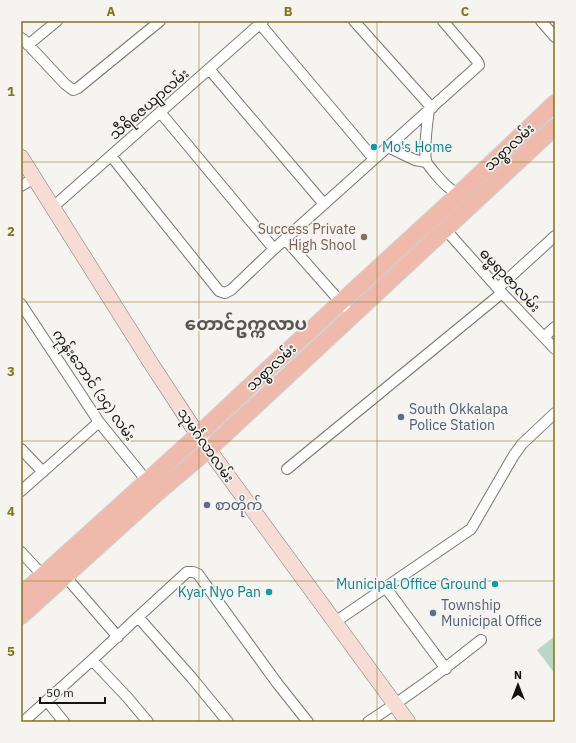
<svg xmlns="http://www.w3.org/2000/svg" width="576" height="743" font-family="'IBM Plex Sans','Noto Sans Myanmar',sans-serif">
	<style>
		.green { fill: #bad7c5 }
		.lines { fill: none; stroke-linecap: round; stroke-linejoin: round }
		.street-casing { stroke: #787774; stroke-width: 12 }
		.secondary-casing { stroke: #787774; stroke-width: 16 }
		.primary-casing { stroke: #d0d0d0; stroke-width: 18 }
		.street { stroke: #fff; stroke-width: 10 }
		.secondary { stroke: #f7dcd6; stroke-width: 15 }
		.primary { stroke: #efb9ac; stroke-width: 16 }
		.grid { fill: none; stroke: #887112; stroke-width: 1; stroke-opacity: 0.55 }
		.culture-dot { fill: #0f9aa8; stroke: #f5f4f0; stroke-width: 1.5 }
		.education-dot { fill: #8d6e63; stroke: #f5f4f0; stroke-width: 1.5 }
		.service-dot { fill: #5c6f8a; stroke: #f5f4f0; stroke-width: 1.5 }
		.labels { text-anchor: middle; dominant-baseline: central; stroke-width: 3.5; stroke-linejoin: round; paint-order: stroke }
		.street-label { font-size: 14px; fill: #131312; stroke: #f5f4f0 }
		.culture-label { font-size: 14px; fill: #0d838f; stroke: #f5f4f0; text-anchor: end }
		.education-label { font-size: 14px; fill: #785e54; stroke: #f5f4f0; text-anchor: end }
		.service-label { font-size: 14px; fill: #4e5e75; stroke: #f5f4f0; text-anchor: start }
		.district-label { font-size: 18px; font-weight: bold; fill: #585754; stroke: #f5f4f0 }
		.neatline { fill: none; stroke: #887112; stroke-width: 1.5 }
		.grid-label { font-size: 13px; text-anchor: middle; font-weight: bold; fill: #887112 }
	</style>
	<rect width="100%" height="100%" fill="#f5f4f0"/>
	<!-- green -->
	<path class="green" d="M555,636V674L537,650Z"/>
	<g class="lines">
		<!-- street casing -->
		<g class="street-casing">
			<path id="street" d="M354,21L432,108
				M541,21L555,37
				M260,24L374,159
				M21,38L23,39L65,84L73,90L78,88L160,21
				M28,45L57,21
				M209,69L324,204
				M429,110C427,124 424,147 426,161C428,166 443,183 448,187C451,190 456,192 459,194
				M160,112L274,249
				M388,147L415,160L426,162
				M111,156L219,291L225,293L231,290L274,249L479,65L478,62L443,21
				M21,186L34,178
				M53,207L263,21
				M445,229L502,293L555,349
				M285,239L345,307
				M498,288L555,236
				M21,304L99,422L147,481
				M544,337L555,327
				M21,449L43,472
				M287,469L502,293
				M21,491L99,422
				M21,552L47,580
				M65,576L118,637
				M386,588L446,669
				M138,617L187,572H193L198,574L277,683L308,722
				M335,622L471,529L514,455L522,444L555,413
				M92,660L127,697L148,722
				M47,701L64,722
				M23,722L92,660L138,617L192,678L228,722
				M368,722C407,697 445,669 481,640"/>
		</g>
		<!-- secondary casing -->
		<g class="secondary-casing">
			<path id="secondary" d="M21,157L152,365L198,435L408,722"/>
		</g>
		<!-- primary casing -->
		<g class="primary-casing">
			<path id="primary" d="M21,595L198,435L268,369L459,194L555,103
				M21,616L156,494L208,450L555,127"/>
		</g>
		<!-- street -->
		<use href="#street" class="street"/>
		<!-- secondary -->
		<use href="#secondary" class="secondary"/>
		<!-- primary -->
		<use href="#primary" class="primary"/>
	</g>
	<!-- grid -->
	<path class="grid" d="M199,21V722M377,21V722M21,162H555M21,302H555M21,441H555M21,581H555"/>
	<!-- markers -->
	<g class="culture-dot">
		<circle cx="374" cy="147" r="4"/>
		<circle cx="495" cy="584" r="4"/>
		<circle cx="269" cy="592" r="4"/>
	</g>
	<circle class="education-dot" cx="364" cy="237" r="4"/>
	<g class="service-dot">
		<circle cx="401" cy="417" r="4"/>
		<circle cx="207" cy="505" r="4"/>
		<circle cx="433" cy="613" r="4"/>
	</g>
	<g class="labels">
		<!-- street labels -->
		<g class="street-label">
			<text transform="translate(149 104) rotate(-41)">သီရိဇေယျာလမ်း</text>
			<text transform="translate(509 147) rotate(-43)">သစ္စာလမ်း</text>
			<text transform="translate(510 280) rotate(47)">ဓမ္မရာဇာလမ်း</text>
			<text transform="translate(271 367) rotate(-43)">သစ္စာလမ်း</text>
			<text transform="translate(94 385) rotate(55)">ကုန်းဘောင် (၁၄) လမ်း</text>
			<text transform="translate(206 445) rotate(55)">သုမင်္ဂလာလမ်း</text>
		</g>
		<!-- culture labels -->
		<g class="culture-label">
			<text x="382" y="147" text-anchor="start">Mo's Home</text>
			<text x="487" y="584">Municipal Office Ground</text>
			<text x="261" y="592">Kyar Nyo Pan</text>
		</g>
		<!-- education labels -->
		<g class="education-label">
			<text x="356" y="229">Success Private<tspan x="356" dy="16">High Shool</tspan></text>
		</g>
		<!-- service labels -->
		<g class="service-label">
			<text x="409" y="409">South Okkalapa<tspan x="409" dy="16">Police Station</tspan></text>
			<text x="215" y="505">စာတိုက်</text>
			<text x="441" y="605">Township<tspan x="441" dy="16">Municipal Office</tspan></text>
		</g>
		<!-- district labels -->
		<g class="district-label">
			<text x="246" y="323">တောင်ဥက္ကလာပ</text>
		</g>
	</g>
	<!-- border -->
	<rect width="576" height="743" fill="none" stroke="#f5f4f0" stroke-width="44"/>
	<!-- north arrow -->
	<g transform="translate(518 685)" stroke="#f5f4f0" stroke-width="3" paint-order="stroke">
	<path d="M0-3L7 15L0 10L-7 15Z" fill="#131312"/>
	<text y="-6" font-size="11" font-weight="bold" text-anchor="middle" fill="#131312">N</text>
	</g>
	<!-- scale -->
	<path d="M40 697v6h65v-6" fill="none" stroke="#131312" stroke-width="2"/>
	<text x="46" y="697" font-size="12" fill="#131312" stroke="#f5f4f0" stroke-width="3" paint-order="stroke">50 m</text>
	<rect x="22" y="22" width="532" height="699" class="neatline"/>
	<g class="grid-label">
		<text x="111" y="16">A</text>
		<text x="288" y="16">B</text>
		<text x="465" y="16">C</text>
		<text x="11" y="96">1</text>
		<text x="11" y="236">2</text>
		<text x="11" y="376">3</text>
		<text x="11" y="516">4</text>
		<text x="11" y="656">5</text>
	</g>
</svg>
